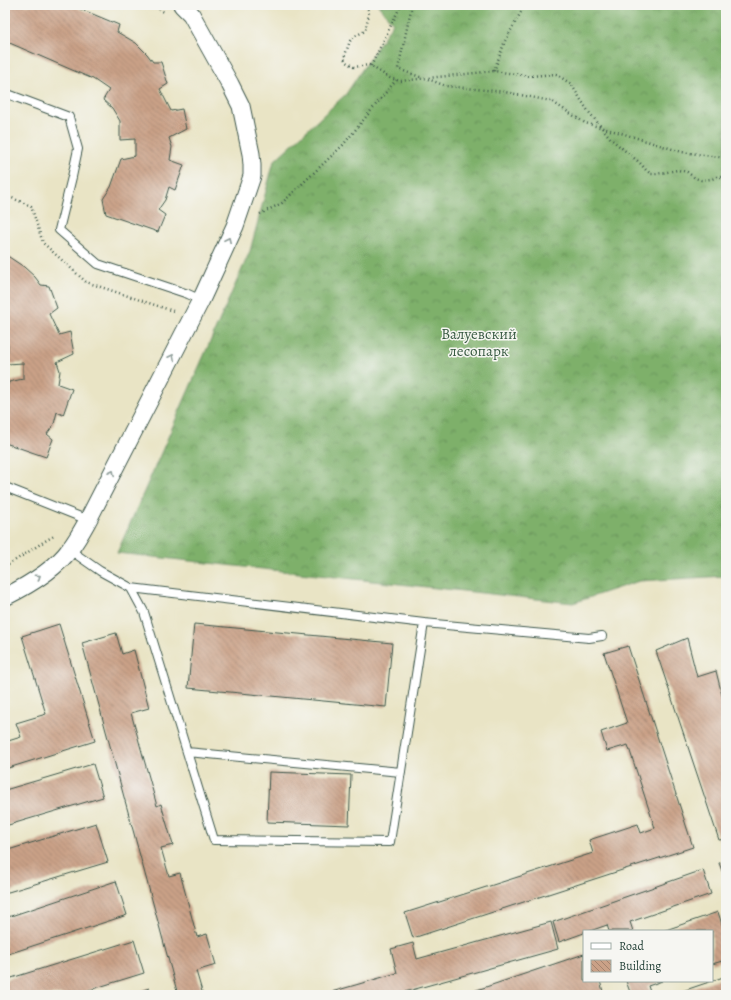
<svg xmlns="http://www.w3.org/2000/svg" width="731" height="1000" font-family="Alegreya,serif">
	<style>
		.forest { fill: url(#forest-crowns); stroke: #4e7650 }
		.building { fill: url(#building-back-hatch) }
		.lines { fill: none; stroke-linecap: round; stroke-linejoin: round }
		.service-casing { stroke: #3d564a; stroke-width: 10 }
		.minor-casing { stroke: #3d564a; stroke-width: 19 }
		.path { stroke: #3d564a; stroke-width: 2.5; stroke-dasharray: 1 3; stroke-linecap: butt }
		.service { stroke: #fff; stroke-width: 8 }
		.minor { stroke: #fff; stroke-width: 17 }
		.oneway { stroke: #8f9e9a }
		.labels { text-anchor: middle; dominant-baseline: central; stroke-width: 3; stroke-linejoin: round; paint-order: stroke }
		.park-label { font-size: 15px; fill: #385a42; stroke: #f6f6f2 }
	</style>
	<defs>
		<pattern id="forest-crowns" width="20" height="18" patternUnits="userSpaceOnUse"><rect width="20" height="18" fill="#7eb06b"/><path d="M2 6a3 3 0 1 1 6 0M12 15a3 3 0 1 1 6 0" fill="none" stroke="#679059"/></pattern>
		<pattern id="building-back-hatch" width="6" height="6" patternUnits="userSpaceOnUse"><rect width="6" height="6" fill="#caa187"/><path d="M-1 5l2 2M0 0l6 6M5-1l2 2" fill="none" stroke="#a3846f"/></pattern>
	</defs>
	<rect width="100%" height="100%" fill="#f6f6f2"/>
	<filter id="ink" filterUnits="userSpaceOnUse"><feTurbulence type="fractalNoise" baseFrequency=".025" numOctaves="2"/><feDisplacementMap in="SourceGraphic" scale="8" xChannelSelector="R" yChannelSelector="G"/><feConvolveMatrix kernelMatrix="1 2 1 2 8 2 1 2 1" color-interpolation-filters="sRGB"/></filter>
	<filter id="wash" filterUnits="userSpaceOnUse"><feTurbulence type="fractalNoise" baseFrequency=".012" numOctaves="4" result="noise"/><feDisplacementMap in="SourceGraphic" scale="16" xChannelSelector="R" yChannelSelector="G"/><feGaussianBlur stdDeviation="0.9" result="paint"/><feColorMatrix in="noise" values="0 0 0 0 0 0 0 0 0 0 0 0 0 0 0 0 0 1.4 0 .05"/><feComposite in="paint" operator="in"/></filter>
	<g filter="url(#wash)">
		<rect width="100%" height="100%" fill="#e9e4c5"/>
		<!-- forest -->
		<path class="forest" d="M378,5H726V576L639,581L573,603L117,553L250,251L274,161L346,94L393,23Z"/>
		<g id="blocks">
			<!-- building -->
			<path class="building" d="M5,5H71L119,25L117,32L136,43L147,54L153,62H161L168,84L160,89L171,111L182,109L186,129L169,138L172,147L170,160L184,165L175,190L169,187L165,200L158,210L165,215L158,232L106,214L103,199L111,187L121,159L135,156V139L120,140V121L112,108L103,100L109,90L93,79L5,41Z
				M5,247L8,249L6,255L24,267L35,277L41,285L49,286L57,308L49,314L59,335L70,332L74,354L57,362L60,371L58,384L72,389L63,415L57,412L54,424L47,434L53,439L46,457L5,443V393L9,382L23,379V363L7,364L8,345L5,341Z
				M59,624L95,741L5,769V742L21,737L16,723L46,714L22,636Z
				M194,624L392,643L386,707L188,688Z
				M116,633L122,654L134,650L149,708L131,713L157,806L161,804L173,845L161,848L169,876L180,873L197,937L207,934L216,965L196,971L203,995H178L82,643Z
				M687,638L697,677L716,671L726,711V839L719,840L656,651Z
				M628,646L693,847L413,938L405,913L593,853L589,840L638,824L641,833L655,828L628,745L607,751L601,732L627,723L604,653Z
				M93,764L103,797L5,826V790Z
				M269,772L351,775L349,825L267,822Z
				M96,823L108,862L5,893V851Z
				M726,861V881L719,863Z
				M703,870L711,894L630,922L633,931H609L607,925L590,931H584V933L559,942L553,922Z
				M116,881L127,915L5,955V918Z
				M718,912L726,937V960L712,964V931H663Z
				M551,922L558,949L394,995H321L397,973L391,949L413,943L417,959Z
				M134,940L144,973L73,995H5V980Z
				M584,954V981H600L604,995H462Z
				M726,976V995H671L712,981Z
				M626,981H662L648,986L651,995H631Z
				M149,988L151,995H130Z"/>
		</g>
	</g>
	<g filter="url(#ink)">
		<use href="#blocks" fill-opacity="0" stroke="#3d564a" stroke-width="1"/>
		<g class="lines">
			<!-- service casing -->
			<g class="service-casing">
				<path id="service" d="M5,93L69,117L78,149L72,177L59,230L98,264L188,294L201,300
					M5,487L88,520
					M70,550L100,571L131,588L424,623L589,638L602,636
					M131,588L144,612L214,840L390,842L424,623
					M187,752L401,772"/>
			</g>
			<!-- minor casing -->
			<g class="minor-casing">
				<path id="minor" d="M5,597C27,586 56,569 70,549C77,540 83,529 88,520L201,300L235,226L249,185L252,176V165L251,154L241,106L230,84L191,14L182,5"/>
			</g>
			<!-- path -->
			<path class="path" d="M152,5L164,12
				M367,5L369,14L365,31L355,36L350,41L344,58L346,62L354,67L369,65L390,78L400,81L494,71L530,76L556,74L571,84L588,111L612,140L640,163L646,170L651,174H656L678,170L687,172L695,178L701,180L712,179L717,177H726
				M412,5L398,69L423,78
				M371,66L401,5
				M494,71L505,41L525,5
				M428,79L446,86L505,92L551,101L585,123L621,133L682,152L726,158
				M5,195L31,206L43,243L86,282L173,311
				M260,214L282,203L343,145L396,80
				M5,567L45,541L54,536"/>
			<!-- service -->
			<use href="#service" class="service"/>
			<!-- minor -->
			<use href="#minor" class="minor"/>
		</g>
		<!-- one-way arrows -->
		<defs><path id="oneway-chevron" d="M-2-3.5L2.5 0L-2 3.5" fill="none" stroke-width="1.6" stroke-linecap="round" stroke-linejoin="round"/></defs>
		<g class="oneway">
			<use href="#oneway-chevron" transform="translate(228 240) rotate(-65)"/>
			<use href="#oneway-chevron" transform="translate(172 357) rotate(-63)"/>
			<use href="#oneway-chevron" transform="translate(112 473) rotate(-63)"/>
			<use href="#oneway-chevron" transform="translate(38 577) rotate(-34)"/>
		</g>
	</g>
	<g class="labels">
		<!-- park labels -->
		<g class="park-label">
			<text x="479" y="334">Валуевский<tspan x="479" dy="17">лесопарк</tspan></text>
		</g>
	</g>
	<!-- margin -->
	<rect width="731" height="1000" fill="none" stroke="#f6f6f2" stroke-width="20"/>
	<!-- legend -->
	<rect x="583" y="930" width="130" height="52" fill="#f6f6f2" stroke="#a0aca6"/>
	<rect x="591" y="943" width="20" height="6" fill="#ffffff" stroke="#a0aca6"/>
	<text x="619" y="950" font-size="12" fill="#1f3d34">Road</text>
	<rect x="591" y="960" width="20" height="12" fill="url(#building-back-hatch)" stroke="#a0aca6"/>
	<text x="619" y="970" font-size="12" fill="#1f3d34">Building</text>
</svg>
